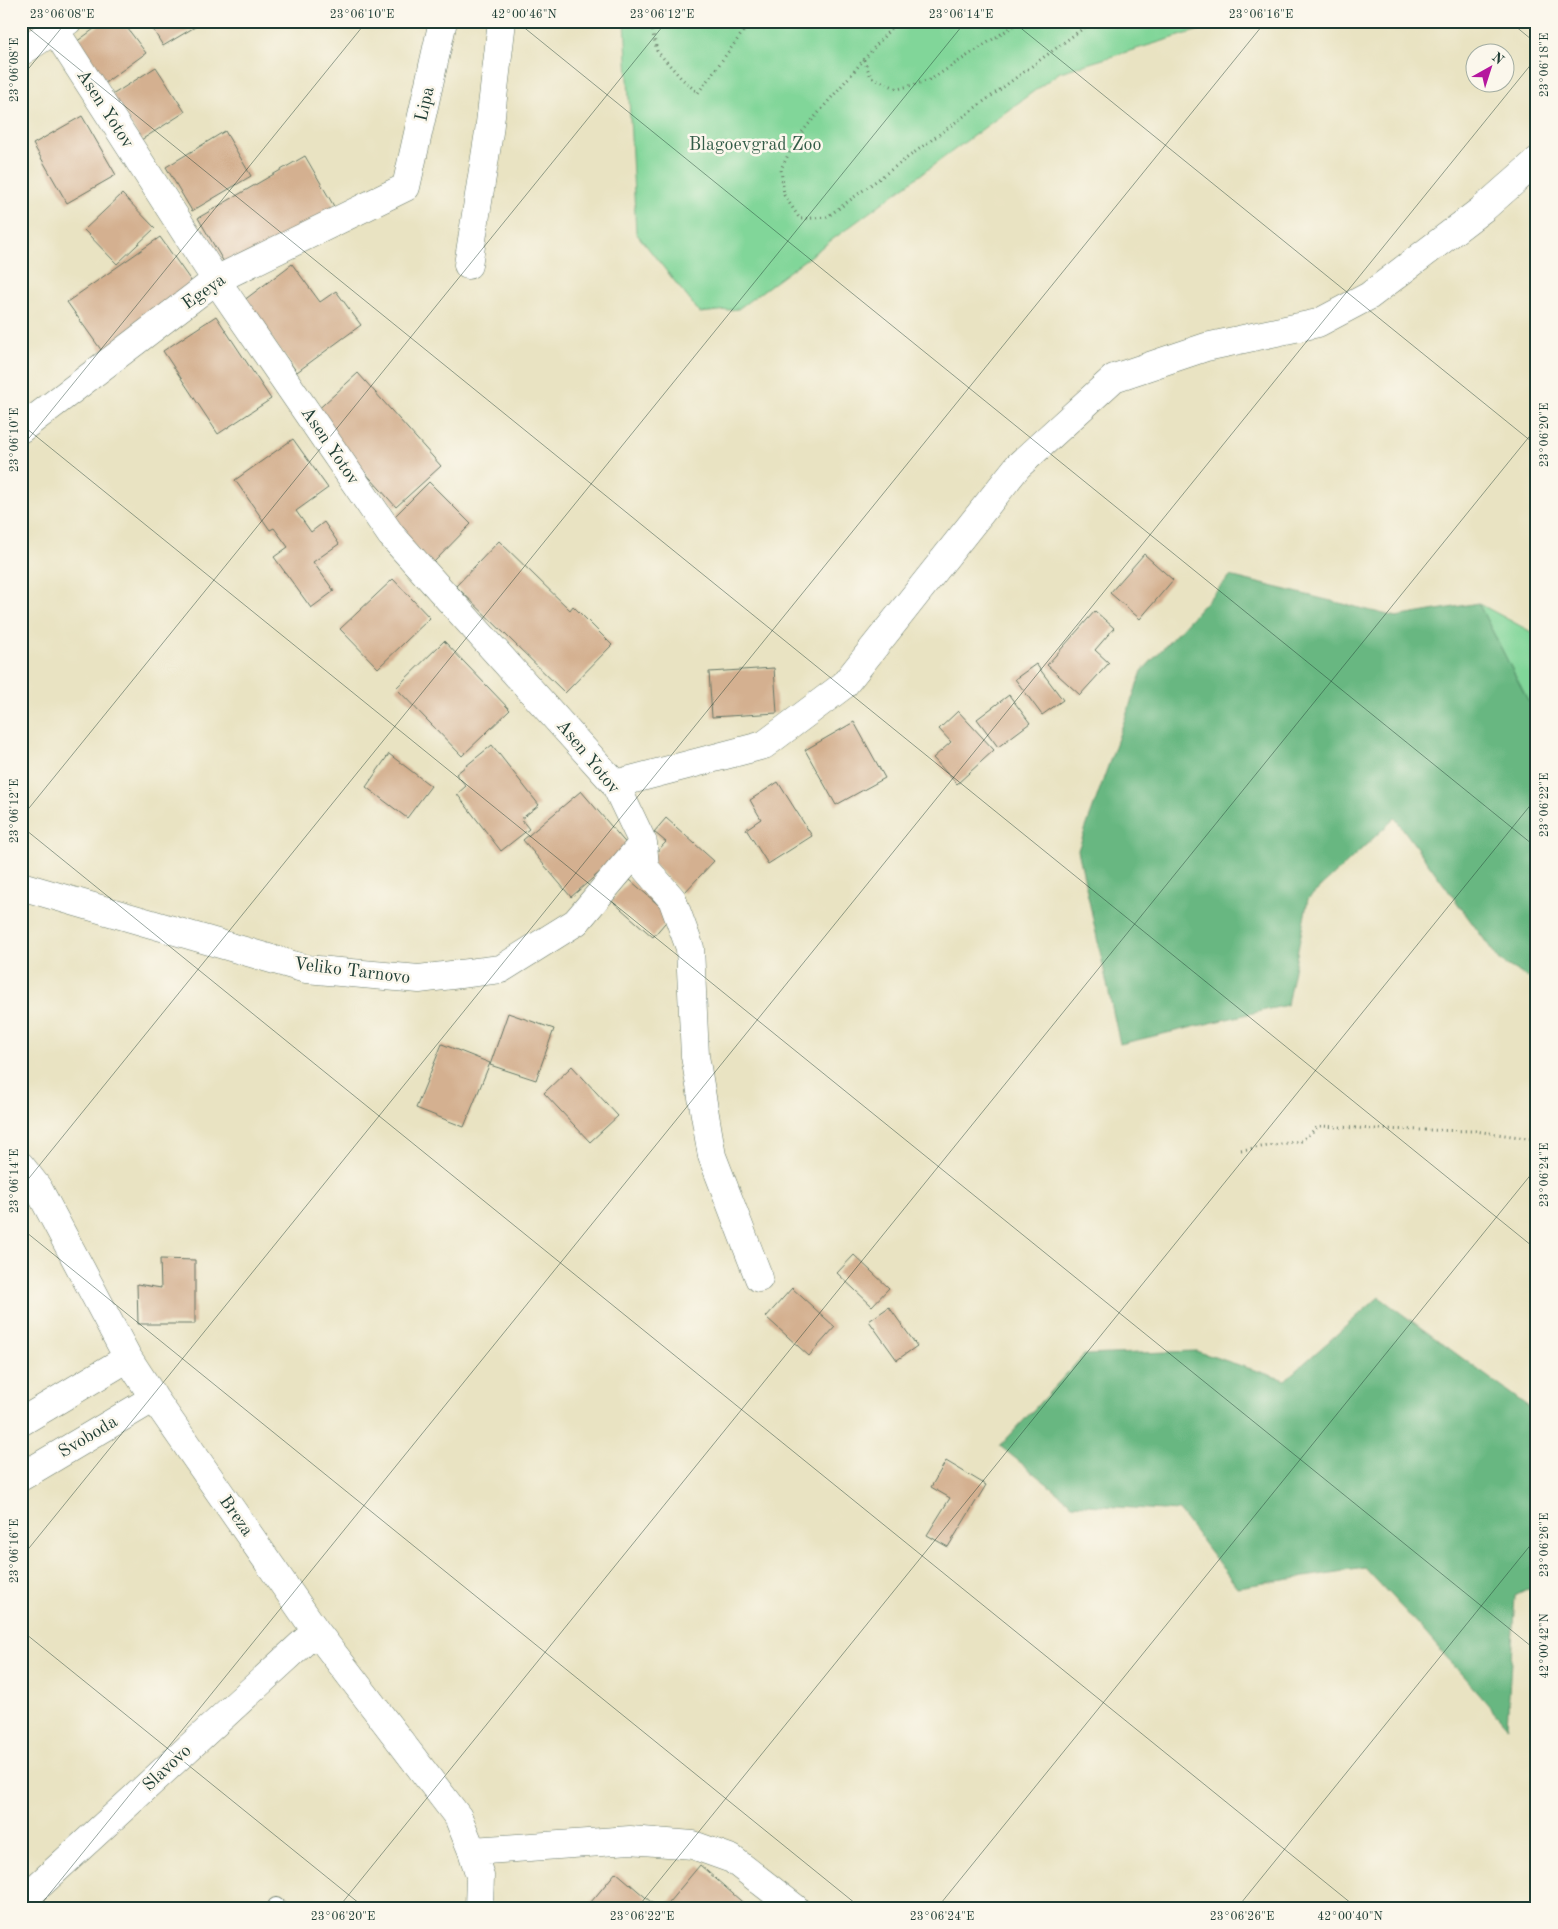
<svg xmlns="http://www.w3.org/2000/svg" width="1558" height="1929" font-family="'Old Standard TT',serif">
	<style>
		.green { fill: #81d699; stroke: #508a66 }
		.forest { fill: #68b781; stroke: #447a5a }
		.building { fill: #d4b090 }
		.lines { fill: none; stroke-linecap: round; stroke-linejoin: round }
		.lane-casing { stroke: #676; stroke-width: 18 }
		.street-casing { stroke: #676; stroke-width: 29 }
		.path { stroke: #676; stroke-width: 3; stroke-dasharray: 1 4; stroke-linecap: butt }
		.lane { stroke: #fff; stroke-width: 16 }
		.street { stroke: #fff; stroke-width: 28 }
		.ticks { fill: none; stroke: #1f3d34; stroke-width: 1; stroke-opacity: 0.45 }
		.labels { text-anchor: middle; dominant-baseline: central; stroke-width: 5; stroke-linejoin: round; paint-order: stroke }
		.street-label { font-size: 18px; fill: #1f3d34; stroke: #fbf7ec }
		.park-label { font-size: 18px; fill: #335c48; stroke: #fbf7ec }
		.neatline { fill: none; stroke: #1f3d34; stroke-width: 2 }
		.ticks-label { font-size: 12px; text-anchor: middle; fill: #1f3d34 }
	</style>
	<rect width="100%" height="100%" fill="#fbf7ec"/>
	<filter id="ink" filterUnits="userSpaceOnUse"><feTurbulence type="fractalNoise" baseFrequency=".02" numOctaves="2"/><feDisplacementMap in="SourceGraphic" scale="10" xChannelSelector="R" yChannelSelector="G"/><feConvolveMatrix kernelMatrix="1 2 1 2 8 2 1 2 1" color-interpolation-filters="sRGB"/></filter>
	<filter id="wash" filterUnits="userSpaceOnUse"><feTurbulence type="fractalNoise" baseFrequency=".0096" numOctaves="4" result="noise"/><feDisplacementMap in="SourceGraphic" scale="20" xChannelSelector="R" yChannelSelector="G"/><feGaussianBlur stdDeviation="1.12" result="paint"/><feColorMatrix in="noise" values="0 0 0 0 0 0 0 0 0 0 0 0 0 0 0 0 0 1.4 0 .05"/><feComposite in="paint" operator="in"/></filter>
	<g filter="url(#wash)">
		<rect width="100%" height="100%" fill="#e9e3c2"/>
		<!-- green -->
		<path class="green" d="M625,21H1215L1206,28L1060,72L738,309L700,313L636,233Z
			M1478,603L1537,635V718Z"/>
		<!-- forest -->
		<path class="forest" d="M1230,576L1396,617L1478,603L1537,718V983L1500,961L1395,818L1308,899L1287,1005L1120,1044L1078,850L1142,671Z
			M1379,1297L1537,1413V1585L1515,1596L1507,1726L1420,1627L1365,1568L1237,1587L1179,1511L1072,1504L1000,1446L1084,1355L1196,1351L1285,1380Z"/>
		<g id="blocks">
			<!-- building -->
			<path class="building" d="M105,21H122L146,53L102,85L72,45Z
				M148,21H205L163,46Z
				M156,67L185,112L141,140L112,95Z
				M82,116L116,175L67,203L33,144Z
				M225,131L251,176L192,211L166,167Z
				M305,156L335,208L228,269L198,218Z
				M122,194L155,228L117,264L84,230Z
				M160,237L196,288L104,354L67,302Z
				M292,264L320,302L336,291L361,325L297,372L243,301Z
				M216,316L271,399L218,434L163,351Z
				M358,373L441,466L396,507L313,414Z
				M293,439L328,488L296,511L311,532L324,522L339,544L313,562L334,591L311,608L274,557L288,547L274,528L270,530L235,480Z
				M429,482L471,524L432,564L390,521Z
				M499,541L570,610L573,606L612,645L565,693L456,586Z
				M1144,554L1173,580L1140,619L1110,593Z
				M393,579L430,618L378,668L340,629Z
				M1095,611L1114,628L1095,650L1109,663L1080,695L1047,665Z
				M444,641L510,710L462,756L396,688Z
				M1036,664L1063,700L1042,715L1015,679Z
				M774,668L777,713L712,717L709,672Z
				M1009,695L1030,723L998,747L977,719Z
				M958,711L994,750L957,784L933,758L951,742L939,729Z
				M854,722L885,778L836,805L805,750Z
				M492,745L539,805L521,819L529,829L501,851L457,794L466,786L456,774Z
				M389,754L431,786L407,818L366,787Z
				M778,782L812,836L768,864L746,829L761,819L750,800Z
				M581,791L629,847L571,897L523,840Z
				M666,818L714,861L684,893L649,860L666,842L654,832Z
				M630,880L671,916L653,937L612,901Z
				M508,1013L554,1029L536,1080L490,1065Z
				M442,1044L490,1063L464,1127L416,1108Z
				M572,1066L618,1116L590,1142L544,1093Z
				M854,1255L889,1288L872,1306L837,1273Z
				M160,1259L195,1260V1324H138L137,1284L161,1288Z
				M792,1288L835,1327L809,1356L766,1317Z
				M889,1307L917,1346L897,1360L869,1321Z
				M946,1461L986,1485L948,1547L927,1535L950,1498L931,1487Z
				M700,1865L749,1908H664Z
				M616,1872L658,1908H586Z"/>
		</g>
	</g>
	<g filter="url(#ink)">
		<use href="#blocks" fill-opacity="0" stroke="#676" stroke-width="1"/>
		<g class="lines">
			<!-- lane casing -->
			<g class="lane-casing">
				<path id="lane" d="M276,1906L278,1908"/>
			</g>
			<!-- street casing -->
			<g class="street-casing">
				<path id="street" d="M49,21L216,280L391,535L615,784L643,843L645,868L672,899L690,948L695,1056L712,1156L759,1278
					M21,52L68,21
					M468,265L489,132L502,21
					M21,429L216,280L406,187L443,21
					M615,784L764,745L844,685L1018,466L1114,378L1206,347L1318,323L1369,296L1484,208L1537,161
					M21,886L306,969L419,979L501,969L576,922L643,843
					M21,1166L38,1188L128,1358L154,1398L316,1631L458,1817L472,1851L480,1876L479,1908
					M21,1422L128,1358
					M21,1477L154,1398
					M472,1851L630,1840L693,1845L732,1859L795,1908
					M24,1908L23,1900L316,1631"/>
			</g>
			<!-- path -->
			<path class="path" d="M650,21L657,51L681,78L698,93L751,21
				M897,21L796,139L781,169L784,195L800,219L827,217L1093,21
				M864,60L871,77L898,89L930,80L1021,21
				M1241,1150L1301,1141L1319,1126L1376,1129L1475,1131L1534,1139L1537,1143"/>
			<!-- lane -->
			<use href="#lane" class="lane"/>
			<!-- street -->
			<use href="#street" class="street"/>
		</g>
	</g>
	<!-- ticks -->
	<path class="ticks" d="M516,21L1537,848M1012,21L1537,446M1509,21L1537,44M21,22L1537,1250M21,78L67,21M21,424L1537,1651M21,448L367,21M21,818L667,21M21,826L1357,1908M21,1188L966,21M21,1228L861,1908M21,1558L1266,21M21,1630L365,1908M38,1908L1537,57M338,1908L1537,427M637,1908L1537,797M937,1908L1537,1167M1237,1908L1537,1537M1536,1908L1537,1907"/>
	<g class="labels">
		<!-- street labels -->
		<g class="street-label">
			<text transform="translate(425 104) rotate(-77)">Lipa</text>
			<text transform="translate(105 109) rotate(57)">Asen Yotov</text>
			<text transform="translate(204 292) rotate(-35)">Egeya</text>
			<text transform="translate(330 446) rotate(56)">Asen Yotov</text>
			<text transform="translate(588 757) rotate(51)">Asen Yotov</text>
			<text transform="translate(352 971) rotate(7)">Veliko Tarnovo</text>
			<text transform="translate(88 1437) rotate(-31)">Svoboda</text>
			<text transform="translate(236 1516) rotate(55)">Breza</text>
			<text transform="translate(167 1768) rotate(-43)">Slavovo</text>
		</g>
		<!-- park labels -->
		<g class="park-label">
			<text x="755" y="145">Blagoevgrad Zoo</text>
		</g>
	</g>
	<!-- margin -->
	<rect width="1558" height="1929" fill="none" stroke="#fbf7ec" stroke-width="55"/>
	<!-- north arrow -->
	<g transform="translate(1490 68) rotate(39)"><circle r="24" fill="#fbf7ec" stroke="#a3ada2"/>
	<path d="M0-4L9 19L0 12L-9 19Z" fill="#b5179e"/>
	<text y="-8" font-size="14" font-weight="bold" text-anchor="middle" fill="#1f3d34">N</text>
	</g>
	<rect x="28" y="28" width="1502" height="1874" class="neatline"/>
	<g class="ticks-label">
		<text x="62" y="18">23°06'08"E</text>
		<text x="362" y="18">23°06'10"E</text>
		<text x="524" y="18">42°00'46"N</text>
		<text x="662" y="18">23°06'12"E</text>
		<text x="961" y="18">23°06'14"E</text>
		<text x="1261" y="18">23°06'16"E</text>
		<text transform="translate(1544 65) rotate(-90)" y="4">23°06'18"E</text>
		<text transform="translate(14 70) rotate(-90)" y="4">23°06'08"E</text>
		<text transform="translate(1544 435) rotate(-90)" y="4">23°06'20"E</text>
		<text transform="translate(14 440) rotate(-90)" y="4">23°06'10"E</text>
		<text transform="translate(1544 805) rotate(-90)" y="4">23°06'22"E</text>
		<text transform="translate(14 811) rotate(-90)" y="4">23°06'12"E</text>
		<text transform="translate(1544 1175) rotate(-90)" y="4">23°06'24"E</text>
		<text transform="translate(14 1181) rotate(-90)" y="4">23°06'14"E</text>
		<text transform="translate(1544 1545) rotate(-90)" y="4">23°06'26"E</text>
		<text transform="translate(14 1551) rotate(-90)" y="4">23°06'16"E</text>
		<text transform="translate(1544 1646) rotate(-90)" y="4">42°00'42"N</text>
		<text x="343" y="1920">23°06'20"E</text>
		<text x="642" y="1920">23°06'22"E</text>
		<text x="942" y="1920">23°06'24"E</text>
		<text x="1242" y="1920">23°06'26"E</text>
		<text x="1350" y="1920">42°00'40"N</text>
	</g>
</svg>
